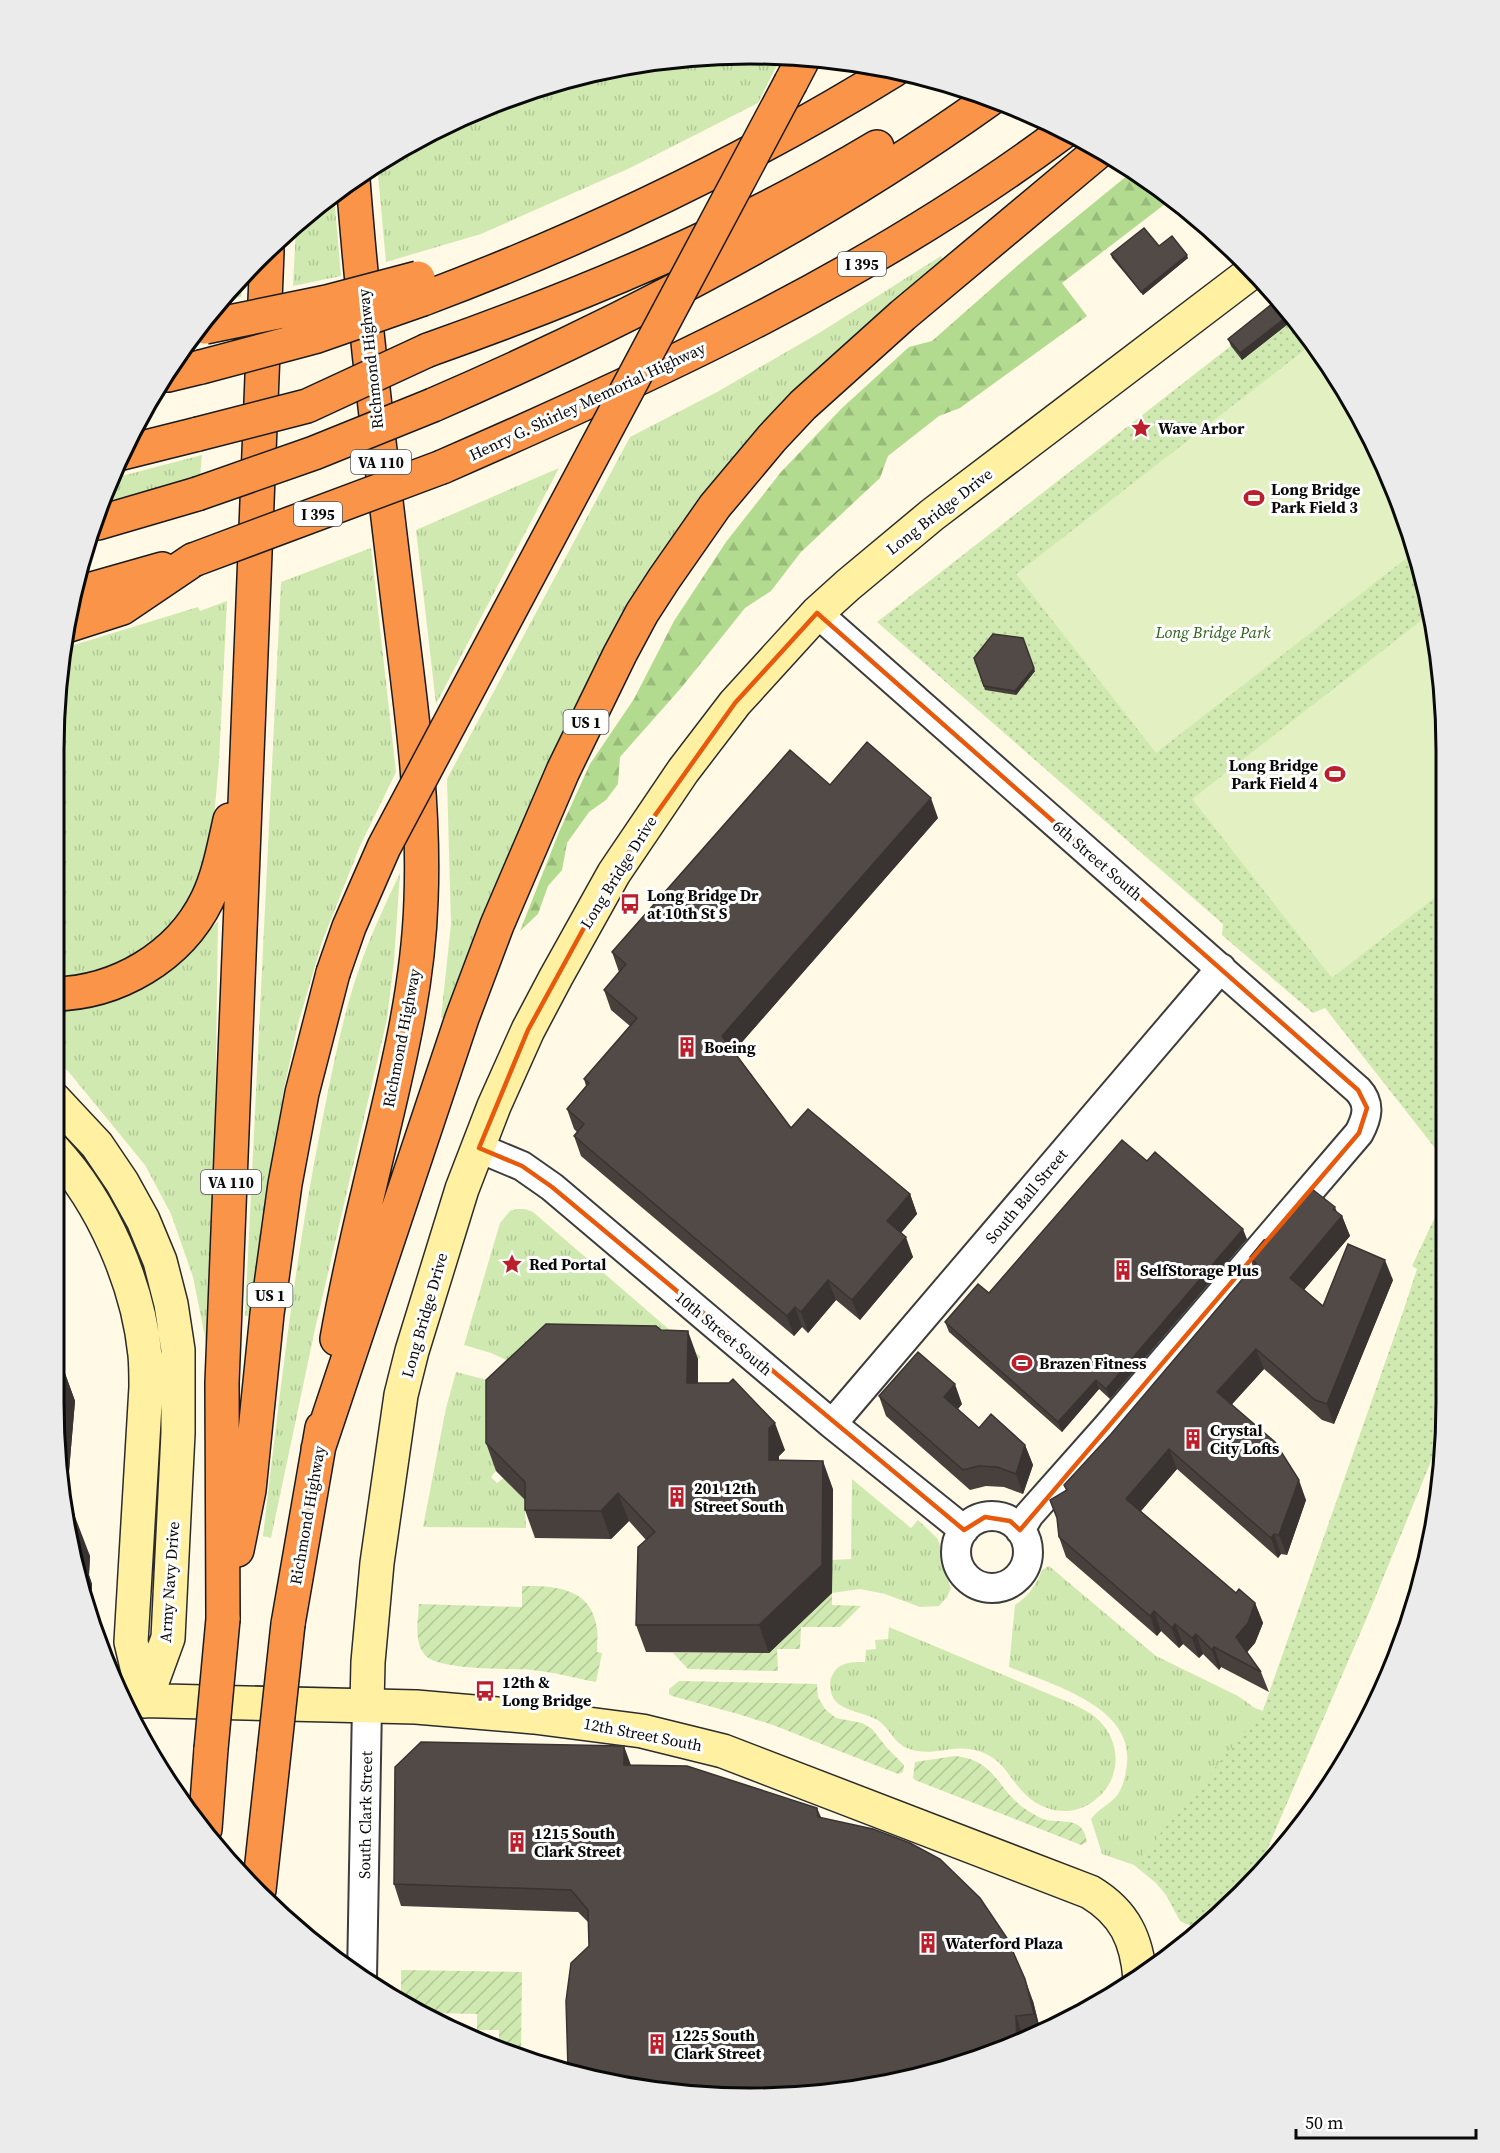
<svg xmlns="http://www.w3.org/2000/svg" width="1500" height="2153" font-family="'Source Serif 4',serif">
	<style>
		.grass { fill: url(#grass-tufts) }
		.forest { fill: url(#forest-firs) }
		.park { fill: url(#park-dots) }
		.garden { fill: url(#garden-furrows) }
		.pitch { fill: #e2f0c2 }
		.lines { fill: none; stroke-linecap: round; stroke-linejoin: round }
		.street-casing { stroke: #3d3d3d; stroke-width: 32 }
		.secondary-casing { stroke: #2c2c2c; stroke-width: 36 }
		.highway-casing { stroke: #1b1b1b; stroke-width: 36 }
		.street { stroke: #fff; stroke-width: 28 }
		.secondary { stroke: #fff1a1; stroke-width: 33 }
		.highway { stroke: #fa9449; stroke-width: 33 }
		.highway-bridge-casing { stroke: #1b1b1b; stroke-width: 36; stroke-linecap: butt }
		.highway-bridge { stroke: #fa9449; stroke-width: 33 }
		.wall { fill: #47403c }
		.shaded-wall { fill: #393431 }
		.building { fill: #524a46; stroke: #393431; stroke-width: 1.5 }
		.marked { fill: none; stroke: #e8590c; stroke-width: 4.5; stroke-linejoin: round }
		.labels { text-anchor: middle; dominant-baseline: central; stroke-width: 6; stroke-linejoin: round; paint-order: stroke }
		.shield { fill: #fff; stroke: #545454; stroke-width: 1.5 }
		.shield-label { font-size: 15px; font-weight: bold; fill: #0a0a0a }
		.street-label { font-size: 16px; fill: #0a0a0a; stroke: #fff }
		.poi-label { font-size: 16px; font-weight: bold; fill: #0a0a0a; stroke: #fff; text-anchor: start }
		.park-label { font-size: 16px; font-style: italic; fill: #2b6219; stroke: #fff }
		.rim { fill: none; stroke: #0a0a0a; stroke-width: 3 }
	</style>
	<defs>
		<pattern id="grass-tufts" width="24" height="20" patternUnits="userSpaceOnUse" patternTransform="scale(1.5)"><rect width="24" height="20" fill="#d0e9b0"/><path d="M3 7l-1-3M5 7V3M7 7l1-3M15 17l-1-3M17 17v-4M19 17l1-3" fill="none" stroke="#b1c696"/></pattern>
		<pattern id="forest-firs" width="22" height="20" patternUnits="userSpaceOnUse" patternTransform="scale(1.5)"><rect width="22" height="20" fill="#b3db8f"/><path d="M5 1l3.5 6h-7zM16 11l3.5 6h-7z" fill="#99bb7a"/></pattern>
		<pattern id="park-dots" width="8" height="8" patternUnits="userSpaceOnUse" patternTransform="scale(1.5)"><rect width="8" height="8" fill="#d0e9b0"/><path d="M2 2h.1M6 6h.1" fill="none" stroke="#b1c696" stroke-width="1.8" stroke-linecap="round"/></pattern>
		<pattern id="garden-furrows" width="10" height="10" patternUnits="userSpaceOnUse" patternTransform="scale(1.5)"><rect width="10" height="10" fill="#d0e9b0"/><path d="M-1 1l2-2M0 10L10 0M9 11l2-2" fill="none" stroke="#b1c696"/></pattern>
	</defs>
	<rect width="100%" height="100%" fill="#fff9e6"/>
	<!-- grass -->
	<path class="grass" d="M750,54L781,57L758,103L630,168L481,234L386,262L377,164L485,107L615,67Z
		M334,195L341,276L293,286L296,226Z
		M941,256L945,261L707,495L447,1018H441L451,924L447,779L630,437L717,392L819,333Z
		M242,276L241,297L220,300H221Z
		M202,455L200,477L105,502L114,478Z
		M559,468L436,704L416,530Z
		M371,548L396,772L360,846L322,942L298,1024L283,1093L253,1316H245L281,582Z
		M227,601L219,762L212,839L195,891L159,937L121,966L54,980V750L64,648L198,607L200,611Z
		M400,873L394,961L387,1019L315,1329L271,1538L263,1536C279,1401 294,1265 320,1132C331,1077 341,1021 359,969C370,936 385,905 400,873Z
		M218,921L214,1190L208,1352L193,1277L171,1214L145,1165L68,1071L54,1061V1008L183,957Z
		M517,1209H525L533,1212L701,1357L698,1359L671,1358L515,1364L491,1353L464,1345L500,1223L510,1211Z
		M456,1372L491,1381L496,1408V1471L491,1477L497,1483L504,1478L530,1505L525,1510L526,1528L423,1527L446,1408Z
		M852,1479L911,1528L918,1520L937,1538L942,1550L943,1568L951,1588L947,1597L939,1606L920,1607L885,1594L860,1589L832,1593V1560L851,1559Z
		M1049,1566L1156,1656L1238,1696L1255,1708L1263,1711L1253,1759L1134,1865L1102,1854L1091,1819C1098,1809 1111,1804 1118,1794C1124,1785 1126,1773 1127,1763C1133,1706 1050,1684 1009,1667L1015,1605C1029,1596 1036,1585 1042,1570Z
		M889,1627L1073,1704C1080,1708 1090,1712 1096,1718C1110,1729 1118,1749 1115,1767C1112,1783 1105,1793 1091,1803C1068,1818 1040,1811 1022,1791C1009,1777 1003,1761 984,1753C956,1742 941,1755 917,1751C893,1746 894,1733 879,1721C864,1711 835,1712 831,1692C830,1685 829,1680 833,1674C839,1662 852,1662 865,1662L866,1650L876,1649L875,1640L888,1639Z"/>
	<!-- forest -->
	<path class="forest" d="M1134,170L1205,228L1203,229L1191,227L1169,201L1062,283L1087,316L960,408L939,416L888,456L880,478L801,552L771,591L745,608L681,688L620,757L618,784L606,800L589,812L567,843L562,870L548,886L538,914L520,931L559,832L590,764L634,699L674,621L726,542L781,472L842,408L909,347L932,341L1024,260Z"/>
	<!-- park -->
	<path class="park" d="M1282,306L1329,363L1374,442L1433,615L1446,750V1162L1325,1008L1313,1013L1222,935L1223,924L877,622Z
		M1446,1183V1403L1443,1432L1368,1615L1254,1880L1242,1895L1200,1930L1180,1921L1166,1895L1156,1883L1134,1865L1263,1710L1405,1306L1417,1269L1412,1266L1444,1198L1441,1194Z"/>
	<!-- garden -->
	<path class="garden" d="M522,1586C555,1586 591,1587 597,1628C598,1635 597,1644 597,1652L602,1653L596,1682C575,1678 553,1672 532,1670C509,1668 436,1671 424,1654C414,1641 418,1619 419,1604L522,1607Z
		M832,1593V1605L861,1606L840,1627H801L800,1649H777L778,1671L688,1669L673,1653H769Z
		M679,1681L817,1684L818,1697L825,1709L836,1718L862,1723L872,1729L888,1749L904,1765L903,1772L898,1774L773,1725L738,1714L672,1696L669,1694V1689Z
		M955,1756C997,1760 997,1791 1027,1810C1032,1813 1038,1817 1043,1819C1055,1823 1074,1818 1082,1829C1085,1832 1086,1838 1087,1842L1081,1845L915,1780L913,1778L915,1762Z
		M401,1970L522,1972L521,2056L499,2050V2030H477V2014L432,2013V2020L401,2005Z"/>
	<!-- pitch -->
	<path class="pitch" d="M1312,344L1332,370L1374,442L1412,554L1156,753L1016,574Z
		M1432,612L1446,750V889L1332,978L1192,799Z"/>
	<g class="lines">
		<!-- street casing -->
		<g class="street-casing">
			<path id="street" d="M817,613L1358,1090C1371,1104 1367,1118 1359,1133L1108,1426L1029,1515L1020,1530
				M479,1148L522,1166L552,1187L832,1424L964,1530
				M832,1424L1221,968
				M956 1552a36 36 0 1 1 72 0a36 36 0 1 1-72 0Z
				M362,1977L367,1705"/>
		</g>
		<!-- secondary casing -->
		<g class="secondary-casing">
			<path id="secondary" d="M54,1099L97,1145L122,1182L143,1220L160,1261L171,1304L178,1350V1433L168,1638L145,1701
				M54,1150C103,1203 138,1284 145,1355C146,1366 146,1377 146,1387L131,1642L145,1701
				M123,1700L416,1707L534,1717L642,1731L723,1751L1090,1892C1125,1913 1137,1940 1140,1979
				M367,1705L368,1662L377,1563L401,1395L412,1351L462,1189L494,1106L528,1030L556,977L614,873L683,771L735,703L817,613L848,585L932,515L1253,271"/>
		</g>
		<!-- highway casing -->
		<g class="highway-casing">
			<path id="highway" d="M791,82L803,59
				M423,299C588,237 744,163 894,70
				M428,350C583,295 735,232 877,147
				M168,375L201,367
				M433,405C627,321 818,222 990,99
				M122,453L198,434
				M442,467C660,372 871,275 1063,132
				M98,523L197,494
				M74,594L162,569
				M66,626L122,608L193,560
				M54,994C117,993 179,957 207,900C219,875 224,847 230,820
				M337,1339C346,1288 357,1239 369,1189C391,1094 418,999 421,900C425,800 410,700 398,601C381,461 364,321 353,180
				M318,1449L462,1018L497,925L563,771L620,654L642,613L664,579L715,506L772,438L803,405L903,315L1099,151
				M237,1550L249,1490L267,1314L285,1184L302,1093L333,973
				M223,1619L222,1383L267,251
				M288,1624L322,1428
				M205,1829L211,1749
				M259,1890L274,1753"/>
		</g>
		<!-- street -->
		<use href="#street" class="street"/>
		<!-- secondary -->
		<use href="#secondary" class="secondary"/>
		<!-- highway -->
		<use href="#highway" class="highway"/>
		<!-- highway-bridge casing -->
		<g class="highway-bridge-casing">
			<path id="highway-bridge" d="M205,327L327,302L418,278
				M201,367L317,336L423,299
				M198,434L307,406L428,350
				M197,494L314,453L433,405
				M193,560L442,467
				M333,973L349,927L384,847L791,82
				M211,1749L223,1619
				M274,1753L288,1624"/>
		</g>
		<!-- highway-bridge -->
		<use href="#highway-bridge" class="highway-bridge"/>
	</g>
	<!-- wall -->
	<path class="wall" d="M1159,246L1188,258L1143,295L1112,258L1111,254Z
		M1277,300L1293,320L1242,360L1231,346L1228,339Z
		M974,658L1035,671L1016,695L985,690Z
		M830,785L938,818L734,1051L791,1128L910,1194L917,1214L901,1233L913,1257L860,1320L836,1300L808,1333L802,1327L794,1336L581,1156L574,1136L577,1132L574,1129L567,1109L586,1086L584,1079L630,1026L611,1010L604,990L619,972L612,952Z
		M1147,1161L1247,1239L1110,1399L1099,1389L1062,1432L949,1332L945,1322L989,1293Z
		M1337,1212L1342,1216L1350,1236L1304,1290L1323,1306L1393,1280L1334,1424L1322,1420L1264,1369L1232,1404L1306,1500L1287,1555L1281,1554L1278,1558L1177,1469L1141,1511L1236,1593L1255,1603L1263,1623L1255,1643L1247,1652L1261,1672L1269,1692L1221,1667L1219,1670L1203,1654L1199,1658L1183,1644L1179,1648L1161,1631L1157,1636L1066,1557L1059,1537L1057,1520L1066,1490L1064,1485L1111,1434L1253,1267L1250,1257Z
		M661,1330L698,1359V1383L785,1450L779,1456V1460L833,1489L832,1593L769,1653L646,1652L636,1625L646,1540L629,1521L611,1539L535,1538L525,1510V1500L496,1471L486,1443Z
		M62,1365L75,1401L68,1483L64,1482L54,1403Z
		M879,1396L962,1404L958,1409L979,1428L1025,1445L1033,1465L1023,1494L1004,1487L986,1486L970,1490L886,1416Z
		M69,1513L90,1556L89,1575L92,1584L90,1615H89L78,1583Z
		M631,1765L817,1808L821,1817L1033,2001L1041,2033L1024,2038V2039L885,2086L589,1946V1923L578,1912L401,1906L394,1884Z"/>
	<!-- shaded-wall -->
	<path class="shaded-wall" d="M1187,255L1188,258L1143,295L1141,292Z
		M1289,315L1293,320L1242,360L1240,353Z
		M1034,668L1035,671L1016,695L1015,691Z
		M931,798L938,818L730,1056L722,1036Z
		M910,1194L917,1214L894,1241L887,1221Z
		M1335,1207L1340,1220L1342,1216L1350,1236L1297,1298L1290,1278Z
		M1243,1229L1247,1239L1110,1399L1106,1389Z
		M906,1237L913,1257L860,1320L852,1300Z
		M1385,1260L1393,1280L1334,1424L1327,1404Z
		M828,1280L836,1300L808,1333L801,1312Z
		M795,1307L802,1327L794,1336L787,1316Z
		M688,1331L698,1359L697,1411L687,1383Z
		M1256,1349L1264,1369L1225,1412L1217,1392Z
		M62,1365L75,1401L68,1483L63,1469L57,1425Z
		M1096,1380L1099,1389L1062,1432L1058,1422Z
		M955,1384L962,1404L951,1417L944,1397Z
		M775,1423L785,1450L779,1456V1488L769,1460V1428Z
		M1025,1445L1033,1465L1023,1494L1016,1474Z
		M1169,1449L1177,1469L1134,1519L1126,1499Z
		M823,1461L833,1489L832,1593L769,1653L759,1625Z
		M1299,1480L1306,1500L1287,1555L1279,1535Z
		M618,1493L629,1521L611,1539L601,1511Z
		M74,1514L90,1556L89,1575L92,1584L90,1615L78,1583L73,1541Z
		M1274,1534L1281,1554L1278,1558L1271,1538Z
		M1255,1603L1263,1623L1255,1643L1243,1657L1236,1637Z
		M1154,1611L1161,1631L1157,1636L1150,1616Z
		M1175,1624L1183,1644L1179,1648L1172,1628Z
		M1196,1634L1203,1654L1199,1658L1192,1638Z
		M1214,1647L1221,1667L1219,1670L1212,1650Z
		M624,1746L632,1768L624,1765Z
		M1025,1979L1033,2001L1041,2033L1034,2014Z
		M1016,2016L1024,2039L1017,2041Z"/>
	<!-- building -->
	<path class="building" d="M1144,228L1159,246L1172,236L1187,255L1141,292L1111,254Z
		M1277,300L1289,315L1240,353L1228,339Z
		M993,634L1023,638L1034,668L1015,691L984,686L974,658Z
		M867,742L931,798L722,1036L791,1128L808,1109L910,1194L887,1221L906,1237L852,1300L828,1280L801,1312L795,1307L787,1316L574,1136L584,1124L567,1109L589,1083L584,1079L637,1018L604,990L626,964L612,952L790,750L830,785Z
		M1122,1140L1147,1161L1155,1152L1243,1229L1106,1389L1096,1380L1058,1422L945,1322L978,1284L989,1293Z
		M1312,1189L1335,1207L1333,1209L1342,1216L1290,1278L1323,1306L1348,1244L1385,1260L1327,1404L1315,1400L1256,1349L1217,1392L1275,1442L1299,1480L1279,1535L1274,1534L1271,1538L1169,1449L1126,1499L1236,1593L1239,1589L1255,1603L1248,1623L1236,1637L1261,1672L1214,1647L1212,1650L1196,1634L1192,1638L1175,1624L1172,1628L1154,1611L1150,1616L1059,1537L1057,1518L1050,1500L1067,1490L1064,1485L1111,1434L1256,1263L1250,1257L1264,1240L1269,1239Z
		M546,1324L656,1326L661,1330L688,1331L687,1383H729L733,1379L775,1423L769,1428V1460L823,1461L822,1565L759,1625H636L638,1547L655,1532L618,1493L601,1511L525,1510V1482L486,1443V1380Z
		M918,1352L955,1384L944,1397L979,1428L991,1414L1025,1445L1016,1474L997,1467L979,1466L963,1470L879,1396Z
		M54,1365H62L57,1425L54,1403Z
		M69,1513L74,1514L73,1541L77,1542L75,1562Z
		M421,1742L624,1746V1765L687,1766L817,1808L818,1817L873,1829L910,1843L940,1859L980,1898L1007,1938L1025,1979L1034,2014L1016,2016L1017,2041L885,2086L750,2099L659,2093L568,2069L566,2001L571,1963L589,1946L588,1910L571,1890L394,1884L395,1767Z"/>
	<!-- marked area -->
	<path class="marked" d="M817,613L1358,1090L1367,1108L1359,1133L1020,1530L1010,1521L985,1517L964,1530L552,1187L522,1166L479,1148L528,1030L614,873L735,703Z"/>
	<!-- icons -->
	<defs>
		<g id="sight-bare" transform="scale(1.62)"><path d="M0-6L1.8-2.2L6-1.7L2.9 1.2L3.7 5.4L0 3.3L-3.7 5.4L-2.9 1.2L-6-1.7L-1.8-2.2Z" fill="#bd1e2b" stroke="#fff" stroke-width="2.5" paint-order="stroke"/></g>
		<g id="stadium-bare" transform="scale(1.62)"><path d="M0-5a6.5 5 0 1 0 0 10a6.5 5 0 1 0 0-10ZM-3.5-1.8h7v3.6h-7Z" fill="#bd1e2b" stroke="#fff" stroke-width="2.5" paint-order="stroke"/></g>
		<g id="bus-bare" transform="scale(1.62)"><path d="M-5-6H5V4H4V6H2V4H-2V6H-4V4H-5ZM-3.5-4V0h7V-4ZM-3.5 1.2v1.5H-2V1.2ZM2 1.2v1.5H3.5V1.2Z" fill="#bd1e2b" stroke="#fff" stroke-width="2.5" paint-order="stroke"/></g>
		<g id="building-bare" transform="scale(1.62)"><path d="M-4-6H4V6H1V3H-1V6H-4ZM-2.5-4.3h1.7v1.8h-1.7ZM.8-4.3h1.7v1.8H.8ZM-2.5-1h1.7V.8h-1.7ZM.8-1h1.7V.8H.8Z" fill="#bd1e2b" stroke="#fff" stroke-width="2.5" paint-order="stroke"/></g>
	</defs>
	<g fill-rule="evenodd">
		<use href="#sight-bare" x="1141" y="428"/>
		<use href="#stadium-bare" x="1254" y="498"/>
		<use href="#stadium-bare" x="1335" y="774"/>
		<use href="#bus-bare" x="630" y="904"/>
		<use href="#building-bare" x="687" y="1047"/>
		<use href="#sight-bare" x="512" y="1264"/>
		<use href="#building-bare" x="1123" y="1270"/>
		<use href="#stadium-bare" x="1022" y="1363"/>
		<use href="#building-bare" x="1193" y="1439"/>
		<use href="#building-bare" x="677" y="1497"/>
		<use href="#bus-bare" x="485" y="1691"/>
		<use href="#building-bare" x="517" y="1842"/>
		<use href="#building-bare" x="928" y="1943"/>
		<use href="#building-bare" x="657" y="2044"/>
	</g>
	<g class="labels">
		<!-- shield labels -->
		<g class="shield">
			<rect x="838" y="252" width="48" height="24" rx="4.5"/>
			<rect x="351" y="450" width="60" height="24" rx="4.5"/>
			<rect x="294" y="502" width="48" height="24" rx="4.5"/>
			<rect x="563.5" y="710" width="45" height="24" rx="4.5"/>
			<rect x="201" y="1170" width="60" height="24" rx="4.5"/>
			<rect x="247.5" y="1283" width="45" height="24" rx="4.5"/>
		</g>
		<g class="shield-label">
			<text x="862" y="264">I 395</text>
			<text x="381" y="462">VA 110</text>
			<text x="318" y="514">I 395</text>
			<text x="586" y="722">US 1</text>
			<text x="231" y="1182">VA 110</text>
			<text x="270" y="1295">US 1</text>
		</g>
		<!-- street labels -->
		<g class="street-label">
			<text transform="translate(370 359) rotate(-96)">Richmond Highway</text>
			<text transform="translate(587 401) rotate(-25)">Henry G. Shirley Memorial Highway</text>
			<text transform="translate(939 511) rotate(-38)">Long Bridge Drive</text>
			<text transform="translate(1098 860) rotate(41)">6th Street South</text>
			<text transform="translate(618 872) rotate(-58)">Long Bridge Drive</text>
			<text transform="translate(401 1038) rotate(-79)">Richmond Highway</text>
			<text transform="translate(1026 1196) rotate(-50)">South Ball Street</text>
			<text transform="translate(424 1315) rotate(-74)">Long Bridge Drive</text>
			<text transform="translate(724 1333) rotate(40)">10th Street South</text>
			<text transform="translate(307 1515) rotate(-80)">Richmond Highway</text>
			<text transform="translate(169 1582) rotate(-86)">Army Navy Drive</text>
			<text transform="translate(643 1734) rotate(11)">12th Street South</text>
			<text transform="translate(365 1815) rotate(-89)">South Clark Street</text>
		</g>
		<!-- poi labels -->
		<g class="poi-label">
			<text x="1158" y="428">Wave Arbor</text>
			<text x="1271" y="489">Long Bridge<tspan x="1271" dy="18">Park Field 3</tspan></text>
			<text x="1318" y="765" text-anchor="end">Long Bridge<tspan x="1318" dy="18">Park Field 4</tspan></text>
			<text x="647" y="895">Long Bridge Dr<tspan x="647" dy="18">at 10th St S</tspan></text>
			<text x="704" y="1047">Boeing</text>
			<text x="529" y="1264">Red Portal</text>
			<text x="1140" y="1270">SelfStorage Plus</text>
			<text x="1039" y="1363">Brazen Fitness</text>
			<text x="1210" y="1430">Crystal<tspan x="1210" dy="18">City Lofts</tspan></text>
			<text x="694" y="1488">201 12th<tspan x="694" dy="18">Street South</tspan></text>
			<text x="502" y="1682">12th &amp;<tspan x="502" dy="18">Long Bridge</tspan></text>
			<text x="534" y="1833">1215 South<tspan x="534" dy="18">Clark Street</tspan></text>
			<text x="945" y="1943">Waterford Plaza</text>
			<text x="674" y="2035">1225 South<tspan x="674" dy="18">Clark Street</tspan></text>
		</g>
		<!-- park labels -->
		<g class="park-label">
			<text x="1213" y="632">Long Bridge Park</text>
		</g>
	</g>
	<!-- crop -->
	<path d="M0 0H1500V2153H0ZM750 64H750A686 686 0 0 1 1436 750V1402A686 686 0 0 1 750 2088H750A686 686 0 0 1 64 1402V750A686 686 0 0 1 750 64Z" fill="#ebebeb" fill-rule="evenodd"/>
	<path class="rim" d="M750 64H750A686 686 0 0 1 1436 750V1402A686 686 0 0 1 750 2088H750A686 686 0 0 1 64 1402V750A686 686 0 0 1 750 64Z"/>
	<!-- scale -->
	<path d="M1296 2129v9h180v-9" fill="none" stroke="#0a0a0a" stroke-width="3"/>
	<text x="1305" y="2129" font-size="18" fill="#0a0a0a" stroke="#ffffff" stroke-width="4.5" paint-order="stroke">50 m</text>
</svg>
